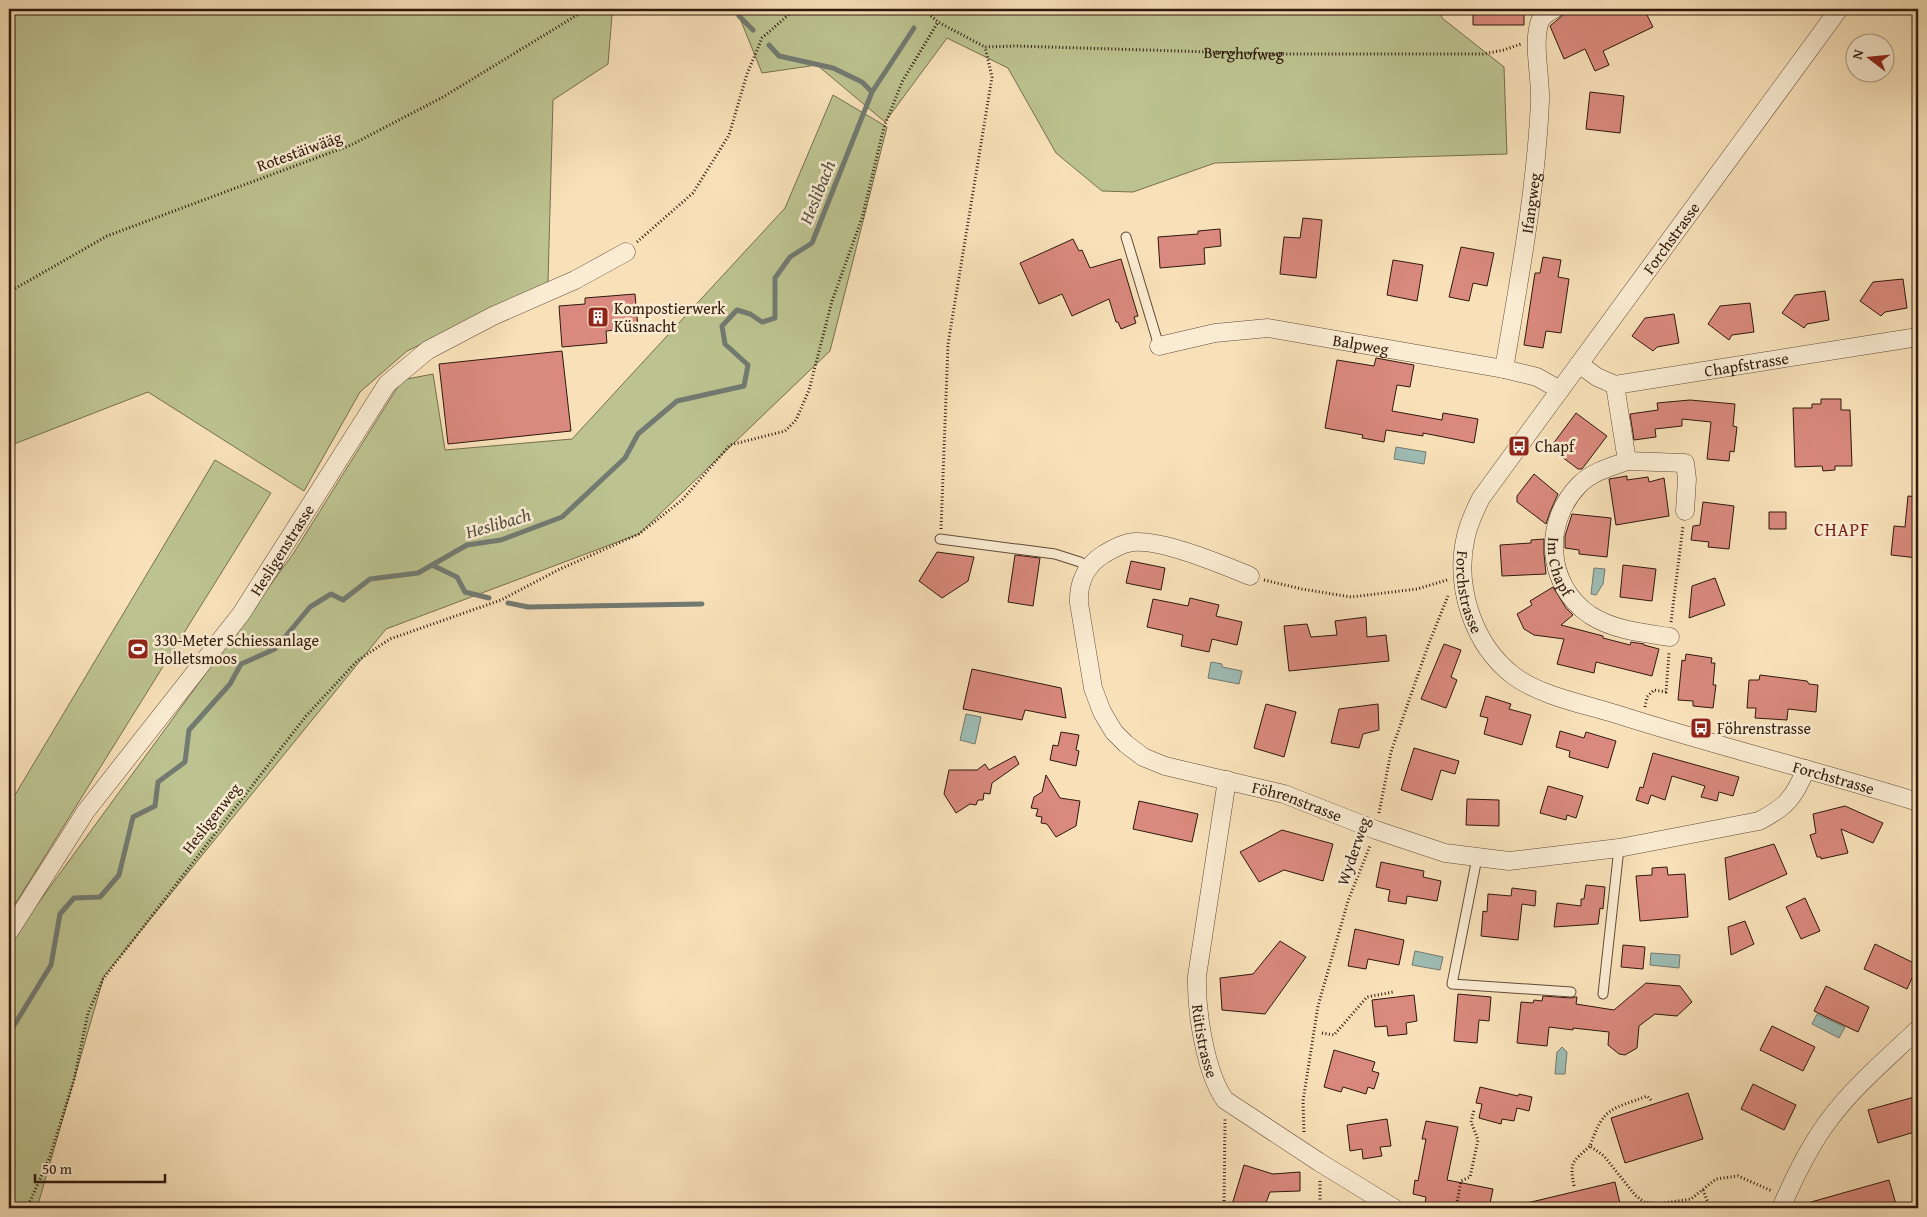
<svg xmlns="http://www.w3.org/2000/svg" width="1927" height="1217" font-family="'Gentium Book Plus',serif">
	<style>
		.green { fill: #bcc390; stroke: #766e4e }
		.water { fill: #9ebcb4; stroke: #727a71 }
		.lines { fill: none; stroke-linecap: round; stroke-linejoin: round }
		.stream { stroke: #727a71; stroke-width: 5 }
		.building { fill: #d9897d; stroke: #2f180d }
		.lane-casing { stroke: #614a38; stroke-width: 11 }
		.street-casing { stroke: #614a38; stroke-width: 19 }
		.path { stroke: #2f180d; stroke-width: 3; stroke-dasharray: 1 2.5; stroke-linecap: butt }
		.lane { stroke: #faecd2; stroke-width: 9 }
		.street { stroke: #faecd2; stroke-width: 18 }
		.labels { text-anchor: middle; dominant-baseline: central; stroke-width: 5; stroke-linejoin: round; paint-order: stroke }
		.street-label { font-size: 16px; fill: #2f180d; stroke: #faecd2 }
		.poi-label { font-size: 16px; fill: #2f180d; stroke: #faecd2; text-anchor: start }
		.water-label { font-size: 18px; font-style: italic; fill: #565147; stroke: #faecd2 }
		.neighbourhood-label { font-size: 18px; letter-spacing: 1px; fill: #7a1f14; stroke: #faecd2 }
	</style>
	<rect width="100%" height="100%" fill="#f8e1b9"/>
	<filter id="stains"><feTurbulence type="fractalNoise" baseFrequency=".004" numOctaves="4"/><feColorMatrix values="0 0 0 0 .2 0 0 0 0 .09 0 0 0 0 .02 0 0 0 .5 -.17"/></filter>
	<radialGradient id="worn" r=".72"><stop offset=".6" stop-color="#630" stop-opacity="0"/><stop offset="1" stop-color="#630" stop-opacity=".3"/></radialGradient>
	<!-- green -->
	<path class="green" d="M9,9H632L612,15L608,64L553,100L548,282L407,351L360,392L304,491L148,392L9,446Z
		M734,9H1440L1442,18L1504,67L1507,154L1215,163L1133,192L1102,191L1056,153L1008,68L947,38L885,122L817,65L762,73L739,16Z
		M833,95L887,127L830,351L639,534L386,629L104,976L37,1208H9V943L293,554L402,380L433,374L445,450L572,439L785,208Z
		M215,460L271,493L9,914V805Z"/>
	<!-- water -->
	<path class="water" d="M1396,447L1426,452L1424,464L1394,459Z
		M1594,568L1605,569L1603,584L1596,595L1591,594Z
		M1211,662L1222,664V667L1242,671L1239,684L1208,678Z
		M966,714L981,717L975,744L960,740Z
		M1415,951L1443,957L1440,970L1412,965Z
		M1651,953L1680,955L1679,968L1650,965Z
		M1817,1014L1845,1027L1839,1038L1812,1024Z
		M1562,1047L1567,1052L1565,1074H1555L1557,1052Z"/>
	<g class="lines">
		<!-- stream -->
		<path class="stream" d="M737,9L739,16L753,30
			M769,45L779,56L833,68L862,82L872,92
			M432,565L457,577L465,592L489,598
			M508,603L528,607L702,604
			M9,1052L10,1032L51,965L60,914L74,898L100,897L119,875L133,817L155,806L158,782L185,762L189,730L230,684L241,664L275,649L310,607L331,594L343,600L370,579L418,573L467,545L501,540L562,517L625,458L638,434L677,401L744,386L748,365L725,344L722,326L737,310L750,314L762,322L775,318V278L790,257L812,243L872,92L914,28
			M9,1105L13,1165L9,1175"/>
	</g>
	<!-- building -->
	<path class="building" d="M1473,9H1524V25H1473Z
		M1576,9H1644L1653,27L1603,51L1609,65L1595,71L1585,49L1564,59L1550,26L1563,15Z
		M1590,92L1624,96L1620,133L1586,129Z
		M1303,218L1322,220L1316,278L1280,274L1284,237L1300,238Z
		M1220,229L1221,246L1204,248L1205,264L1160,268L1158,237L1198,234V231Z
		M1073,239L1079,251L1082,250L1090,268L1121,259L1138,316L1134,317L1136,323L1121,329L1118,322H1116L1109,299L1072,316L1062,294L1039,304L1020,263Z
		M1461,247L1494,253L1487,286L1473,283L1469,301L1449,297Z
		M1543,257L1561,260L1558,277L1569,279L1561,333L1546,331L1543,348L1524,345L1535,273H1540Z
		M1393,260L1423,265L1417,301L1387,295Z
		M1903,279L1907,308L1885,312L1881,316L1860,301L1873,282Z
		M1825,291L1829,320L1807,324L1804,328L1782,313L1795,295Z
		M635,294L638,328L606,331L607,343L562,347L559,306L585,304V298Z
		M1750,303L1754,332L1732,335L1729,340L1708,324L1720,306Z
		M1674,314L1679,343L1657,347L1653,351L1632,336L1645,318Z
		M562,351L571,431L448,444L439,364Z
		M1376,358L1414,365L1410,387L1397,385L1392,411L1442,420L1443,413L1478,419L1474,443L1423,433V436L1386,430L1384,442L1362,438L1363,435L1325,428L1337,360L1374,366Z
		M1821,399H1841V410H1850L1852,466H1835V470L1823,471L1822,466L1795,467L1793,408H1812V404H1821Z
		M1690,400L1735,404L1733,426L1737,427L1734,452L1730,451L1729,461L1707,459L1711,422L1682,419V426L1655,429L1656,437L1634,440L1630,414L1658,410L1657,403Z
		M1576,413L1607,436L1582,469H1578L1550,448Z
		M1534,474L1558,494L1550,512L1546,524L1517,502V496Z
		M1627,476V480L1648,477L1649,482L1664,478L1669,516L1616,525L1609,479Z
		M1908,496L1918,497V558L1891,555L1894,526L1905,527Z
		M1703,502L1734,506L1729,549L1708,547L1709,542L1691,540L1693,526L1700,525Z
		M1769,512H1786V529H1769Z
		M1572,514L1611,518L1607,557L1579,554V550L1565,548V536Z
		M1544,539V554L1546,574L1502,576L1500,545L1531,543V540Z
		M937,552L974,557L968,581L942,598L919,581Z
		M1015,555L1040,558L1033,606L1008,602Z
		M1131,561L1165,568L1161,590L1126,583Z
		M1623,565L1656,569L1652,601L1620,597Z
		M1715,578L1725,605L1689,618L1692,586Z
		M1553,587L1566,608L1573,615L1561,625L1603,636V638L1630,645L1631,642L1644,644V645L1659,649L1652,676L1596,662L1594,673L1557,664L1564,639L1534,635L1524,629L1517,614L1532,605L1530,601Z
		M1190,598L1219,605L1216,616L1242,622L1237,645L1212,639L1209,652L1181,646L1183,635L1147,627L1153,599L1188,606Z
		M1366,617L1367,637L1386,635L1389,661L1289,671L1284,626L1307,624L1311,637L1337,635L1335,621Z
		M1444,644L1461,650L1451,677L1457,680L1446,708L1421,699Z
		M1686,654L1712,658L1711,663H1715L1713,685H1716L1713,708L1693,706V701L1678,700L1682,660L1685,661Z
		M972,669L1061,688L1066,718L1025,710L1022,720L963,709Z
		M1760,675L1807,681L1809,684L1818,685L1816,712L1788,709L1787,720L1755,718L1756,708H1747L1749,680H1759Z
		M1486,696L1511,704L1509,709L1531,715L1522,745L1484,734L1488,718L1480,716Z
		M1266,704L1296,712L1284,757L1254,748Z
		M1378,704L1379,730L1363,734L1359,748L1331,743L1339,709Z
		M1560,731L1584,738L1586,732L1616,741L1608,768L1569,757L1570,751L1556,747Z
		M1061,732L1079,735L1076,750L1079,751L1076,766L1050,760L1053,745L1058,746Z
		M1414,748L1459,761L1455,774L1441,770L1432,800L1401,790Z
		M1653,753L1739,777L1733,796L1719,792L1717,801L1701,797L1705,786L1672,776L1665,800L1651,795L1648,804L1636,800L1640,787L1643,788Z
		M1015,756L1019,764L992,783L990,794L984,793L983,800H978L976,805L970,804L956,813L944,794L949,770H977L985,764L989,770Z
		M1046,775L1060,798L1080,801L1076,826L1056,837L1047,824L1041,823L1042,817L1036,816L1038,809L1031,808L1034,797L1042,792Z
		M1548,786L1583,796L1576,818L1567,815L1566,820L1540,813Z
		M1467,799L1499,800V826L1466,825Z
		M1139,801L1198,814L1192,842L1133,829Z
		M1845,806L1883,823L1873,843L1841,829L1848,853L1821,859V857H1817L1810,835L1816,833L1813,814Z
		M1282,830L1333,844L1323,881L1284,870L1259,882L1240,852Z
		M1774,844L1787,874L1729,900L1725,858Z
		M1381,862L1424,871L1423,877L1441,881L1437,901L1407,896L1406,904L1388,901L1390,890L1376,887Z
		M1667,867L1668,875L1685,874L1688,917L1640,921L1636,876L1652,875V868Z
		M1586,885L1605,887L1603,909L1600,908L1598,924L1554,927L1557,903L1581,906V899H1584Z
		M1512,888L1536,891L1535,906L1522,904L1518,940L1481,936L1483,911L1487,912L1488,894L1511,896Z
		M1805,898L1820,931L1801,939L1786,907Z
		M1745,921L1754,944L1731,955L1728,927Z
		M1355,929L1404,940L1399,965L1368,959L1366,969L1348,966Z
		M1280,941L1306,957L1265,1014L1222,1010L1220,978L1253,974Z
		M1875,944L1918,965L1907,989L1864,969Z
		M1623,945L1645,947L1643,969L1621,967Z
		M1646,983L1680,986L1692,1002L1677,1016L1655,1014L1639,1026L1637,1048L1625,1055L1619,1054L1608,1045L1609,1032L1573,1028V1030L1549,1027L1547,1046L1517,1043L1521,1002L1533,1003L1534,1000L1542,1001L1543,996L1571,998L1575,997H1577L1576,1004L1614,1010Z
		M1826,986L1869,1007L1858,1032L1814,1011Z
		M1458,994L1491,997L1489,1021L1479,1020L1477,1043L1454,1041Z
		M1414,995L1417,1021L1406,1023L1407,1034L1388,1036L1387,1026L1375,1027L1372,1000Z
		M1772,1026L1815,1047L1803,1071L1760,1050Z
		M1334,1050L1375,1062L1372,1071L1379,1073L1374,1089L1368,1087L1366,1094L1343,1087L1341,1092L1324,1087Z
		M1753,1084L1796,1105L1784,1130L1741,1109Z
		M1480,1087L1518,1096L1519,1094L1532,1097L1529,1111L1517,1108L1514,1121L1502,1119L1501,1124L1479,1118L1482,1104L1476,1103Z
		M1688,1093L1703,1139L1625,1163L1611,1118Z
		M1918,1096V1131L1878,1143L1868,1110Z
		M1387,1119L1391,1146L1380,1147L1382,1156L1363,1159L1362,1149L1350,1151L1347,1125Z
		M1426,1121L1458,1127L1447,1180L1493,1189L1489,1208H1438L1439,1205L1425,1203L1426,1197L1413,1194L1415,1180L1418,1181L1426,1139H1422Z
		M1244,1165L1273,1174L1300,1172V1191L1270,1192L1264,1208H1231Z
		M1889,1180L1897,1208H1805L1804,1204Z
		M1615,1182L1621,1208H1528L1527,1203Z"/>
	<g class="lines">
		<!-- lane casing -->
		<g class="lane-casing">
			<path id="lane" d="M1126,237L1159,346
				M940,539L1055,554L1080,562L1087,568
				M1477,858L1452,984L1571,992
				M1603,994L1619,848"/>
		</g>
		<!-- street casing -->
		<g class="street-casing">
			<g id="street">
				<path id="s2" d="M1839,9L1481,498C1475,510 1469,523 1466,536C1454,586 1473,645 1514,676C1541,696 1584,704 1616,714C1716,746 1818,771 1918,802"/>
				<path id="s3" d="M1159,346L1215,333L1268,328L1504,369L1537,377L1560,390"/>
				<path id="s4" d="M1579,364L1597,377L1615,385L1918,337"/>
				<path id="s5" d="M1504,369C1519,280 1536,191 1540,101C1541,77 1532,43 1540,21C1543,15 1549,12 1554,9"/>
				<path id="s6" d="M1615,385L1627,461C1610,467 1592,472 1579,485C1543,522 1545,584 1590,615C1613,630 1642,633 1670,637"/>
				<path d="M1627,461L1685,463L1687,479L1685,511"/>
				<path id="s7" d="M1250,576C1223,565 1155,536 1128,543C1119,545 1111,550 1104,554C1086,565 1078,583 1079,603L1093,688L1102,712L1114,732L1126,744L1143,757L1165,766L1284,794L1376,830L1445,853L1509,861L1619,848L1759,821C1786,807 1794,798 1806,769"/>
				<path id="s8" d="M1227,780L1197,976C1196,1010 1205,1072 1225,1100L1319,1162L1394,1208"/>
				<path id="s9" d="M9,932L86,811L241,614L387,384L428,350L493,316L575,280L626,252"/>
				<path d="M1781,1208C1794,1178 1809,1146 1829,1120C1854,1086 1888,1058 1918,1029"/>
			</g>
		</g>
		<!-- path -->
		<g class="path">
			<path id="s1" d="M923,9L938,22L985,47L1016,46L1276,54H1483L1504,50L1521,44"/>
			<path d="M637,242L693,193L729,135L747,74L762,38L795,9"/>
			<path d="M9,292L107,236L351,145L443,97L587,9"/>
			<path d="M941,529L948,344L992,77L985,47"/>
			<path d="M1264,580L1302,589L1351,597L1417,589L1447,580"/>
			<path d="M1671,622L1683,526"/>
			<path d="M1645,707L1647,697L1654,690L1666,692L1669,653"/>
			<path d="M1379,813L1391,752L1429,643L1448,596"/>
			<path d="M1322,1033L1334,1035L1367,997L1393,992"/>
			<path d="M1651,1100L1647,1096C1611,1110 1604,1106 1590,1146L1604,1156L1635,1195L1644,1202L1658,1204L1691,1199L1716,1179L1738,1176L1772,1191"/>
			<path d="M1304,1132L1303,1101L1318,1006L1348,901L1370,846"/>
			<path d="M1320,1181V1208"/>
			<path d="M1574,1186C1569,1161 1573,1162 1590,1146"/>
			<path d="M1703,1190L1710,1208"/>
			<path d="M27,1208L49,1159L74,1080L88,1013L103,979L306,716L357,661L390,639L501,600L560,569L639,534L682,500L730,445L785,431L796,420L809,390L832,301L862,218L884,127L902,82L938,22"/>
			<path d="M1224,1208L1225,1119"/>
			<path d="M1456,1208L1461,1181L1470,1177L1478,1140L1471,1122L1474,1110"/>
		</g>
		<!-- lane -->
		<use href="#lane" class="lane"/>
		<!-- street -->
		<use href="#street" class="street"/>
	</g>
	<!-- icons -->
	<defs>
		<g id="building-square" transform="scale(1.125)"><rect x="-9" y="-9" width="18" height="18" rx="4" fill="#8f2418" stroke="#faecd2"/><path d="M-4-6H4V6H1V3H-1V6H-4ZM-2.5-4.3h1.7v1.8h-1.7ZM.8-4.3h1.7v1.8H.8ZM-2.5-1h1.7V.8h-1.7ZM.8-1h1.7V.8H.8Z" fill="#fff"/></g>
		<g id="bus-square" transform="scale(1.125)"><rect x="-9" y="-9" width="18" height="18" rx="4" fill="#8f2418" stroke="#faecd2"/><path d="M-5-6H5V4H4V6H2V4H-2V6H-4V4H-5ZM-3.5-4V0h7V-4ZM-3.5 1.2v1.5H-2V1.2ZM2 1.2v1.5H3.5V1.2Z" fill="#fff"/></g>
		<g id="stadium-square" transform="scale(1.125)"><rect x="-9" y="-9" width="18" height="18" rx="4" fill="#8f2418" stroke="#faecd2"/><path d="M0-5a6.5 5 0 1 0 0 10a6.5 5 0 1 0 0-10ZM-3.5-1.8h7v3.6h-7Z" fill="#fff"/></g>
	</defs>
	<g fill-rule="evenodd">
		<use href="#building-square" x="598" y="317"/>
		<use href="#bus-square" x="1519" y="446"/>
		<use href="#stadium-square" x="138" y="649"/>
		<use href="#bus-square" x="1701" y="728"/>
	</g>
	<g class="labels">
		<!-- street labels -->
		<g class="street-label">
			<text stroke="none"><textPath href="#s1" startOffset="332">Berghofweg</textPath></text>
			<text transform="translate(299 151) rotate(-20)">Rotestäiwääg</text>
			<text stroke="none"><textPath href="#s5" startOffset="168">Ifangweg</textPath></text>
			<text transform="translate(1671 238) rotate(-54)">Forchstrasse</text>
			<text stroke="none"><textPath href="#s3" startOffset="205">Balpweg</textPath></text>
			<text stroke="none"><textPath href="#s4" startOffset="175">Chapfstrasse</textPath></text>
			<text stroke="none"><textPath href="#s9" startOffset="470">Hesligenstrasse</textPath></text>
			<text stroke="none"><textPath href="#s6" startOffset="220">Im Chapf</textPath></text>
			<text stroke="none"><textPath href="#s2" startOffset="704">Forchstrasse</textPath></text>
			<text stroke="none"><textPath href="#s2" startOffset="1139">Forchstrasse</textPath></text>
			<text stroke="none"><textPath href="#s7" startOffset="546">Föhrenstrasse</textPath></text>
			<text transform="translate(211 818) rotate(-52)">Hesligenweg</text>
			<text transform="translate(1353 851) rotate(-71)">Wyderweg</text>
			<text stroke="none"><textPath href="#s8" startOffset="264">Rütistrasse</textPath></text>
		</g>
		<!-- poi labels -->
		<g class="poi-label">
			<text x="614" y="308">Kompostierwerk<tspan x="614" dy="18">Küsnacht</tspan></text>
			<text x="1535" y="446">Chapf</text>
			<text x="154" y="640">330-Meter Schiessanlage<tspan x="154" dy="18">Holletsmoos</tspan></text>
			<text x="1717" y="728">Föhrenstrasse</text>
		</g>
		<!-- water labels -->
		<g class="water-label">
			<text transform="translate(817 192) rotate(-68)">Heslibach</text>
			<text transform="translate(498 523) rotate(-16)">Heslibach</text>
		</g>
		<!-- neighbourhood labels -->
		<g class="neighbourhood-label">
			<text x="1842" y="529">CHAPF</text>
		</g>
	</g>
	<!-- margin -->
	<rect width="1927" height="1217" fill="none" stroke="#f8e1b9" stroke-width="30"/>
	<rect x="10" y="10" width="1907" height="1197" fill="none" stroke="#2f180d" stroke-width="2.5"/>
	<rect x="15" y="15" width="1897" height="1187" fill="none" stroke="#2f180d"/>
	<!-- north arrow -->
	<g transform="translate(1870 58) rotate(286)"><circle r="24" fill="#faecd2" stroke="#a99783"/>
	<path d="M0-4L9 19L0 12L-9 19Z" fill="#8f2418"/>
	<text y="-8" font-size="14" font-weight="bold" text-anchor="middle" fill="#2f180d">N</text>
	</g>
	<!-- scale -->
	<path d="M35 1174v8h130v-8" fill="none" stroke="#2f180d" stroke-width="2.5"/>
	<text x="42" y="1174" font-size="15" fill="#2f180d" stroke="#faecd2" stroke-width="4" paint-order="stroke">50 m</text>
	<rect width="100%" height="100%" filter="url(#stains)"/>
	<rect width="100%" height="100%" fill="url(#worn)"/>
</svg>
